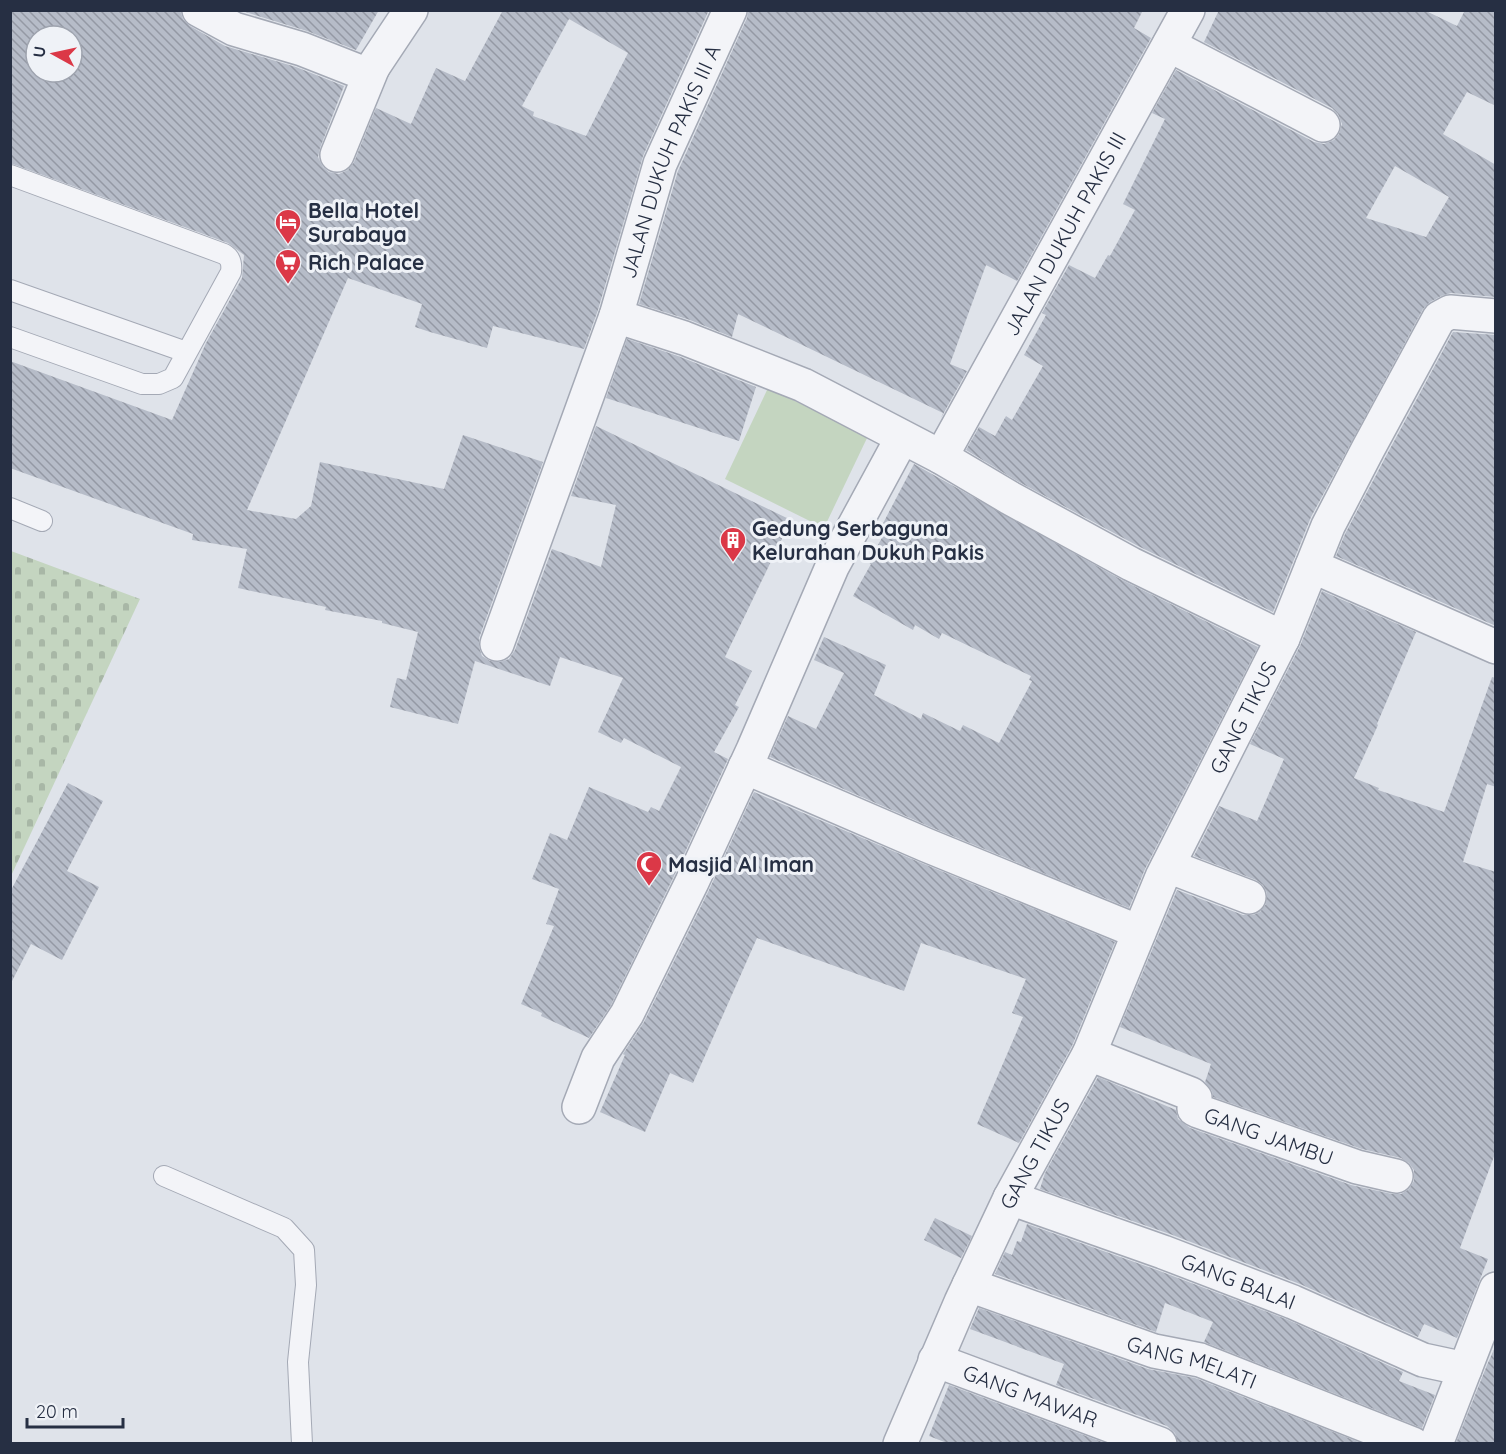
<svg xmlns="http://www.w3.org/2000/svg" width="1506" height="1454" font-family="Quicksand,sans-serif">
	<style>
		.cemetery { fill: url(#cemetery-stones) }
		.pitch { fill: #c4d5c0 }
		.building { fill: url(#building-back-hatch); fill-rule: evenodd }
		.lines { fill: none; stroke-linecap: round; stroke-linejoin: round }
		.lane-casing { stroke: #a4a9b5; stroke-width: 22 }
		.street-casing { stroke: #a4a9b5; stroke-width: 36 }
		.lane { stroke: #f3f4f8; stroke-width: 20 }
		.street { stroke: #f3f4f8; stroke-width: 33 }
		.labels { text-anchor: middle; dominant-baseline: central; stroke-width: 6; stroke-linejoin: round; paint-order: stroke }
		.street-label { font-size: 21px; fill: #262f43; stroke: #eff2f7 }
		.poi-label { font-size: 21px; font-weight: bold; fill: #262f43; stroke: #eff2f7; text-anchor: start }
	</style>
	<defs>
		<pattern id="cemetery-stones" width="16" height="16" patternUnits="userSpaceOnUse" patternTransform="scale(1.5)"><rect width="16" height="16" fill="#c4d5c0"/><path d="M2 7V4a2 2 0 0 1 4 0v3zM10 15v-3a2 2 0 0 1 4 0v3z" fill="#a8b7a6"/></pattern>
		<pattern id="building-back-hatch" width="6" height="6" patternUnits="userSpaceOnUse" patternTransform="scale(1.5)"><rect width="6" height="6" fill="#b6bcc8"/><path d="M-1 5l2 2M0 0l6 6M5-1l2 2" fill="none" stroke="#9499a4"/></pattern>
	</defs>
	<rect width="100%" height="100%" fill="#dfe3ea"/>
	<!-- cemetery -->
	<path class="cemetery" d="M11,551L140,599L11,876L10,551Z"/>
	<!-- pitch -->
	<path class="pitch" d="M768,388L868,436L824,528L725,479Z"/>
	<!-- building -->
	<path class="building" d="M10,10H180L183,19L190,26L225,46L296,67L344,86L320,148L318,157L323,167L329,172L339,174L348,170L354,162L376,108L411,124L436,68L465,81L503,10H709L643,156L598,310L584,349L493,326L487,348L430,332L415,327L422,304L348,278L247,510L296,519L311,506L320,462L444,489L463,435L543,462L479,638V647L482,656L490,661L500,662L509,659L515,650L552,549L601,567L616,505L571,496L596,426L791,520L725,657L752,671L735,705L739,707L714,752L728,759L675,874L611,1005L589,1038L541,1016L542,1013L521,1004L554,926L546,924L559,889L532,879L550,833L567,840L589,787L648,812L651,807L659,811L681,767L624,738L621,743L598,732L623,678L560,657L550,686L475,661L458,724L390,707L397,678L406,680L418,632L382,623V621L325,610L326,607L238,588L247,549L192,540L193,534L10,468V361L172,420L206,343L242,278L244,255L228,243L10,163ZM569,19L628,53L586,136L533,116L534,112L522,106ZM36,36H72V72H36Z
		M239,10H379L356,50L307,31Z
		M748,10H1143L1134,28L1151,38L1017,281L986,265L950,364L967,371L941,418L943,413L738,314L732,337L690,320L639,304L678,171L747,18Z
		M1219,10H1424L1457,26L1465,10H1496V106L1467,92L1443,134L1496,165V297L1451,293L1441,296L1430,302L1423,309L1311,517L1273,612L1140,547L1019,482L966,450L979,427L995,436L1006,416L1012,420L1043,366L1024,355L1046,315L1042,313L1069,265L1095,278L1108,255L1110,256L1135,210L1123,204L1165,119L1152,113L1176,70L1314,142L1324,144L1334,140L1339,134L1342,124L1338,114L1332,108L1204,42ZM1395,166L1449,197L1426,237L1366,218Z
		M1453,332L1496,335V626L1336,556L1345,534L1385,458Z
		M627,339L678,356L756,387L739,441L606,398Z
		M914,464L1122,580L1258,647L1145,869L1129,908L933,828L770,757L788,716L816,729L844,673L814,660L824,637L886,665L874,695L921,719L923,713L960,731L963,725L999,743L1032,681L1029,680L1031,676L942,633L939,639L915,625L913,630L853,596L871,564L868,562L883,536L878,533Z
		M1322,591L1416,632L1377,724L1378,725L1354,778L1379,788L1378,790L1444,812L1492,677L1496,678V787L1487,784L1463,862L1496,872V1151L1460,1248L1488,1259L1457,1338L1424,1324L1418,1337L1300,1284L1170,1234L1040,1189L1045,1173L1098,1077L1176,1110L1178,1119L1190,1128L1351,1185L1392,1194H1401L1409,1189L1414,1181V1170L1409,1163L1401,1158L1362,1149L1213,1097L1212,1091L1205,1082L1211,1064L1120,1027L1177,890L1243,915H1253L1260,912L1266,904L1267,893L1263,885L1256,880L1194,856L1219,806L1257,821L1284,759L1250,744L1300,646Z
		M68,783L103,801L67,871L99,887L62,960L31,944L10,985V892Z
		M754,792L919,862L1115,942L1072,1046L1019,1143L977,1124L1023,1017L1012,1013L1026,979L921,943L904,991L757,938L693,1083L670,1073L645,1132L600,1112L625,1055L623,1054L644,1022L709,890Z
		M935,1218L972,1236L961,1258L924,1240Z
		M1027,1224L1157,1270L1286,1319L1403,1372L1399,1381L1435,1395L1422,1428L1204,1342L1213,1322L1165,1303L1156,1332L995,1274L1005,1252L1012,1255L1017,1241L1021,1242Z
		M979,1308L1148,1369L1195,1378L1361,1443H1178L1175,1433L1167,1426L1056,1385L1064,1364L970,1329Z
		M1496,1345V1443H1456L1487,1365Z
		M949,1385L1105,1443H947L929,1436Z"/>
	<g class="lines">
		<!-- lane casing -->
		<g class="lane-casing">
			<path id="lane" d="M10,175L224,254C231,258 232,264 231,272L173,378L159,384H142L10,337
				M10,290L186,352
				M10,508L42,521
				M164,1176L284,1228L304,1250L306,1285L298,1362L302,1444"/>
		</g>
		<!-- street casing -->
		<g class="street-casing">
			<g id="street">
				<path d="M199,10L234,29L302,49L363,73L373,67L411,10"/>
				<path d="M1169,45L1323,125"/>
				<path d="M337,155L373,67"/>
				<path d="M616,316L684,338L803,385L941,457L1010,498L1131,564L1283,638"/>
				<path id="s1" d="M941,457L1188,10"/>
				<path d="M1312,566L1496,647"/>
				<path id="s2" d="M497,644L616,316L660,164L730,10"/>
				<path d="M745,767L926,845L1139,932"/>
				<path d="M1168,866L1249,897"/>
				<path id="s3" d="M1089,1054L1191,1094L1195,1098L1194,1109L1198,1111L1357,1167L1396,1176"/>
				<path d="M579,1107L598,1058L627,1014L692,882L753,750L832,567L902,438"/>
				<path id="s4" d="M1010,1198L1163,1252L1293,1302L1423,1360L1465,1369"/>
				<path id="s5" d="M969,1285L1154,1351L1200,1360L1413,1444"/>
				<path id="s6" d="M935,1360L1160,1444"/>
				<path id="s7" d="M900,1444L961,1302L1010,1198L1089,1054L1162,877L1283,638L1328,526L1368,449L1439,318L1450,312L1496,316"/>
				<path d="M1436,1444L1496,1289"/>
			</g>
		</g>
		<!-- lane -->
		<use href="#lane" class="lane"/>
		<!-- street -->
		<use href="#street" class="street"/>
	</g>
	<!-- icons -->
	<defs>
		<g id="hotel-pin" transform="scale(1.35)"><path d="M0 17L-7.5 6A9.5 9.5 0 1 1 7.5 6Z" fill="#db3847" stroke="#eff2f7"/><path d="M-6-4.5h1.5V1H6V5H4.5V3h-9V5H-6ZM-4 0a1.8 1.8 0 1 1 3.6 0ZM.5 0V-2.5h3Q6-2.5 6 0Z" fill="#fff"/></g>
		<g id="supermarket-pin" transform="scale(1.35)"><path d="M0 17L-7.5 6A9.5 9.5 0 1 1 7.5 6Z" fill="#db3847" stroke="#eff2f7"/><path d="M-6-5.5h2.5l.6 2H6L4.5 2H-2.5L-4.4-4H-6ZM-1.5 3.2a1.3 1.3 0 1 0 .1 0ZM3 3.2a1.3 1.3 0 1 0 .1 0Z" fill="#fff"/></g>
		<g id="building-pin" transform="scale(1.35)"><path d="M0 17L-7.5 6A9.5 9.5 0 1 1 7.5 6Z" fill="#db3847" stroke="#eff2f7"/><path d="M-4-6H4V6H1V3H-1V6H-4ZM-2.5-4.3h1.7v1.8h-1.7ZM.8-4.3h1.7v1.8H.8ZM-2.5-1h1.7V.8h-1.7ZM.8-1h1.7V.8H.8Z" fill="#fff"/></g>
		<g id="mosque-pin" transform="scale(1.35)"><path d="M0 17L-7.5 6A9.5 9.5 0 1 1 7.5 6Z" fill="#db3847" stroke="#eff2f7"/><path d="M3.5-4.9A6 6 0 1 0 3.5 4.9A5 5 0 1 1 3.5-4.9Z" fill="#fff"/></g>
	</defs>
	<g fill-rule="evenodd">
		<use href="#hotel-pin" x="288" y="222"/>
		<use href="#supermarket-pin" x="288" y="262"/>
		<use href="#building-pin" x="733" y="540"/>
		<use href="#mosque-pin" x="649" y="864"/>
	</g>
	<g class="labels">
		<!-- street labels -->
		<g class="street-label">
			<text stroke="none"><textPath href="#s2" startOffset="513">JALAN DUKUH PAKIS III A</textPath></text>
			<text stroke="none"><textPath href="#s1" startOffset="255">JALAN DUKUH PAKIS III</textPath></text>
			<text stroke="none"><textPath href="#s7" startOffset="804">GANG TIKUS</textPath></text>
			<text stroke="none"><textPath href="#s3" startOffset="206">GANG JAMBU</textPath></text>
			<text stroke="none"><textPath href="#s7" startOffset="320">GANG TIKUS</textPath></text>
			<text stroke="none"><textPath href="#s4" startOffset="243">GANG BALAI</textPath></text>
			<text stroke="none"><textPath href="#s5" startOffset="236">GANG MELATI</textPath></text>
			<text stroke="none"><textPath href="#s6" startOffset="102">GANG MAWAR</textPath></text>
		</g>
		<!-- poi labels -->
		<g class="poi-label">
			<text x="308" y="210">Bella Hotel<tspan x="308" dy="24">Surabaya</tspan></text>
			<text x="308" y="262">Rich Palace</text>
			<text x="752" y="528">Gedung Serbaguna<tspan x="752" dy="24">Kelurahan Dukuh Pakis</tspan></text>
			<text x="668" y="864">Masjid Al Iman</text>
		</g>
	</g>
	<!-- border -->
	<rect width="1506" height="1454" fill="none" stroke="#262f43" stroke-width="24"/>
	<!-- north arrow -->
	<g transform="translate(54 54) rotate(278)"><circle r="28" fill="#eff2f7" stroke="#9fa4af" stroke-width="1.5"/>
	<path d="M0-4.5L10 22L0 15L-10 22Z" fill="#db3847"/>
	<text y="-9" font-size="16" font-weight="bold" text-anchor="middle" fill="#262f43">U</text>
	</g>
	<!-- scale -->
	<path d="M27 1418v9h96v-9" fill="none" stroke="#262f43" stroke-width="3"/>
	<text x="36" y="1418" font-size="18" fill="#262f43" stroke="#eff2f7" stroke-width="4.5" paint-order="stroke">20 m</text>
</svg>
